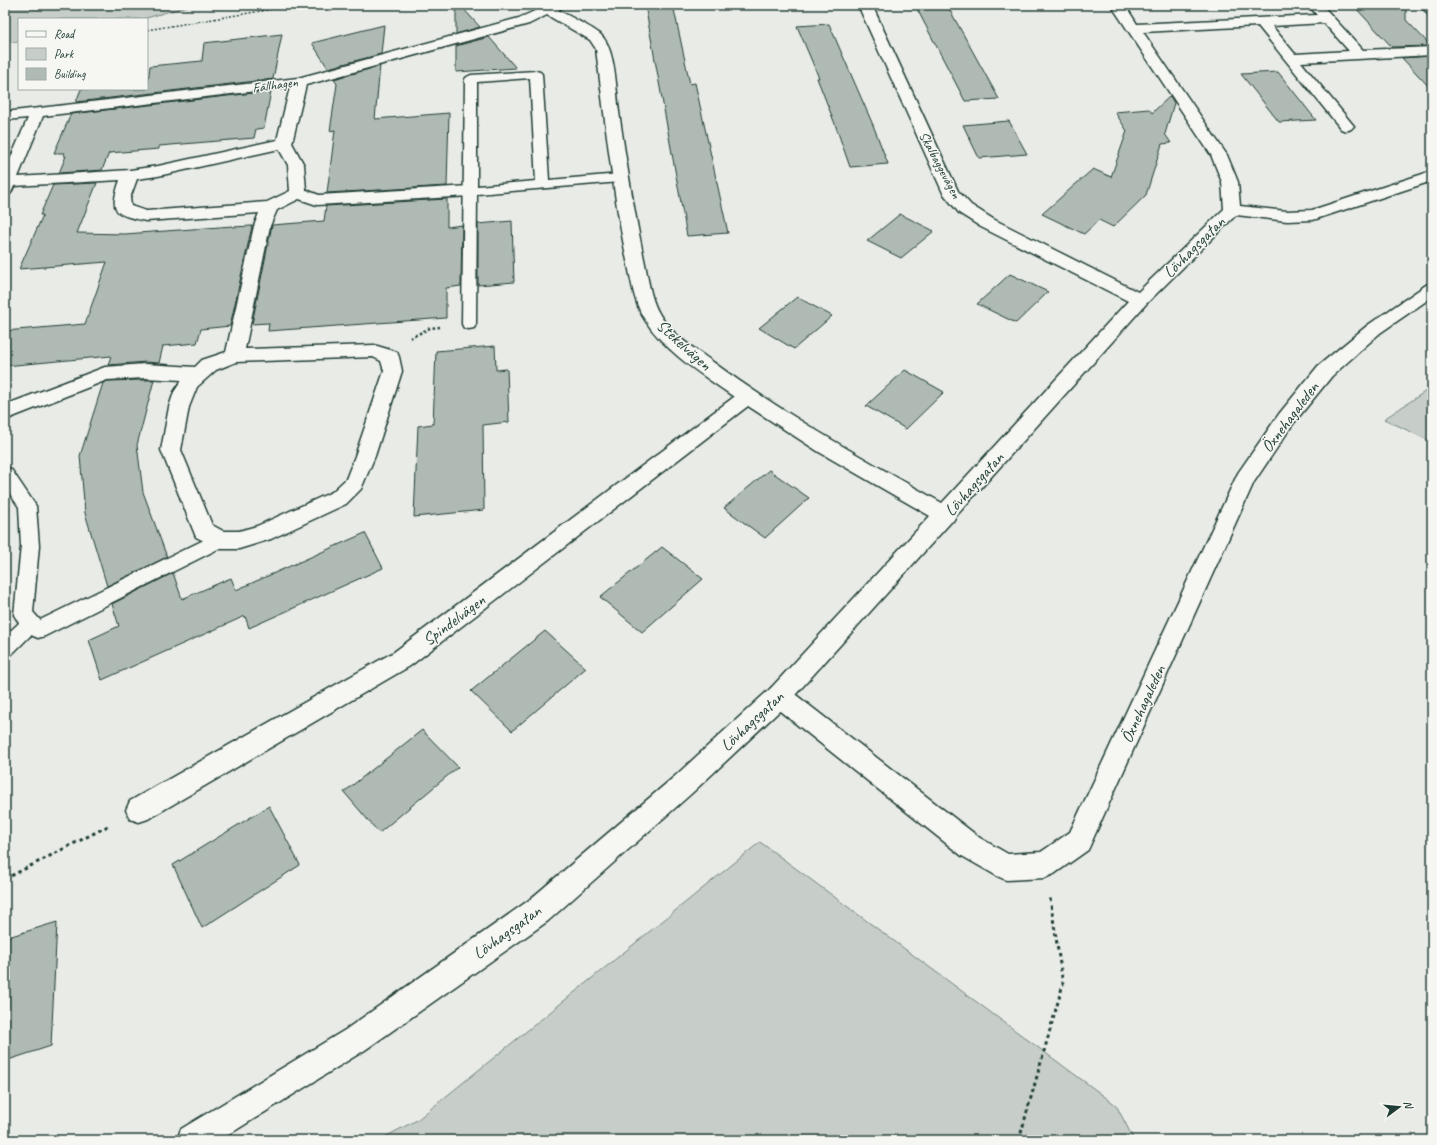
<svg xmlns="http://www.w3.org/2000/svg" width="1437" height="1145" font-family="Caveat,sans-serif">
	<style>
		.green { fill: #c7cec9; stroke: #73867e }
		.building { fill: #b0bab5; stroke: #1f3d34 }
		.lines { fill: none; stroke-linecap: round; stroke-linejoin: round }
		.lane-casing { stroke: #1f3d34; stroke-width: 3 }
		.street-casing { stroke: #1f3d34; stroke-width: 3 }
		.secondary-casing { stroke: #1f3d34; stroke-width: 3 }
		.path-far2 { stroke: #1f3d34; stroke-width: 1.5; stroke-dasharray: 2 2; stroke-linecap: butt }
		.path-far1 { stroke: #1f3d34; stroke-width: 2.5; stroke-dasharray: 2.5 2.5; stroke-linecap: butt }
		.path { stroke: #1f3d34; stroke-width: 3; stroke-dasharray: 3.5 3.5; stroke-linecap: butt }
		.lane { fill: #f6f6f2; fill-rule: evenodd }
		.street { fill: #f6f6f2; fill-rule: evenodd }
		.secondary { fill: #f6f6f2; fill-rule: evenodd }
		.labels { text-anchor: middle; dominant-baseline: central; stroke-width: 3; stroke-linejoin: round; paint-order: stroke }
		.far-street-label { font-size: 14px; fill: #1f3d34; stroke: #f6f6f2 }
		.street-label { font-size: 17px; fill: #1f3d34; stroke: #f6f6f2 }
	</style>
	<rect width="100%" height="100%" fill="#e9ebe7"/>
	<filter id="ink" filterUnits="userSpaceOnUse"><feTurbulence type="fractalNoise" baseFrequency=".025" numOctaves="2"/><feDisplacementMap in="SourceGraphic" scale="8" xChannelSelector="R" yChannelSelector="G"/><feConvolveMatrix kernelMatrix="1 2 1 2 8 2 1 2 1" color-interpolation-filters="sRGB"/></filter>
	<g filter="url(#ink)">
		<!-- green -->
		<path class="green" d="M5,5H191L143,19H19V42L5,43Z
			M1432,387V442L1384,419Z
			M760,842L1116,1105L1134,1140H379L417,1120Z"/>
		<!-- building -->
		<path class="building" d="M456,5H460L480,27L456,34Z
			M645,5H673L690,84L695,83L728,233L687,236Z
			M915,5H947L999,99L965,101Z
			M1353,5H1406V20L1431,46L1392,47Z
			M829,24L873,125L888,164L850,167L835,124L817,78H819L797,26Z
			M384,25L381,54L328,68L312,43Z
			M282,34L273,79L76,102L81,89H147L150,66L202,61L204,43Z
			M489,37L516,68L456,72V46Z
			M1432,56V90L1402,58Z
			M380,66L375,119L449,113L447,186L327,193L335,130L330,131L337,84L334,79Z
			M1277,72H1278L1316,120L1279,122L1241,74Z
			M271,91L264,128L256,129L254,138L159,146V149L109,153L102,170L59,173L66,156H63L65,153H54L71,114Z
			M1170,96L1174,103L1165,134L1171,143L1162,144L1146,195L1113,227L1099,220L1084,234L1042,214L1093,169L1111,177L1127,131L1115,112L1149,109L1152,113Z
			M1009,121L1027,154L979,158L963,125Z
			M97,183L77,233L125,234L233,226L232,227L252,226L230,326L201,329L197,343L163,346L159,363L145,362L108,365L111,356L5,366V331L85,324L107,262L19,269L43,215H40L53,185Z
			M447,199V227L462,225L461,286L446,288V318L268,331L269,323L252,324L272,225L324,221L326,206Z
			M900,214L934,231L901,258L867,241Z
			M512,221L514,282L478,285V224Z
			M1010,274L1048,292L1016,323L977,304Z
			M797,297L832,316L794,349L759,328Z
			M495,346L496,370L507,369L509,422L483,425L484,510L414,517L418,426L433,424L436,351Z
			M905,370L944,392L906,429L866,406Z
			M145,380H154L137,445L143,492L167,557L107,586L85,513L80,456L103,383L107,381Z
			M769,470L809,498L765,538L724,508Z
			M365,533L383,568L249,628L245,616L102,680L89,640L119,626L112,604L173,573L182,599L231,578L236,590Z
			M662,547L703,579L642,632L600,597Z
			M545,631L586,668L512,731L471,691Z
			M422,730L458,767L379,833L344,792Z
			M269,806L300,865L202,928L173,865Z
			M57,922L51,1046L5,1061V938Z"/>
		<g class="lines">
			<!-- lane casing -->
			<g class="lane-casing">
				<path id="lane" d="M1420,5H1431L1432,15L1428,14Z
					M536,71L540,72L542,74L549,180L620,174L625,175L626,178L625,181L620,182L477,194L476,324L474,328L469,329L464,328L462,324L465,79L467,77L471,75ZM530,78L536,181L477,186V82Z
					M5,468L11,469L36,506L39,546L33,612L40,620L214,535L220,533L226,535L229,540L226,545L45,636L38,638L31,635L12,654L5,656V636L19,623L14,615L21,546L19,507L5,487Z"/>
			</g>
			<!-- street casing -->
			<g class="street-casing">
				<path id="street" d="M548,5H566L558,10C570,17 590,26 600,34C616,48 616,91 619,112C626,161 634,211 644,259C648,277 650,299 660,315C672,335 695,349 713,362C785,415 864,459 942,503L1128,301L981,227L959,213L943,193L858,5H872L958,191L971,205L993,219L1138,292L1224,209L1222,182L1211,155L1111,5H1125L1137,24L1317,15L1310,7L1312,5H1322L1363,50L1432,47V55L1301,62L1354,126L1351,129L1346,131L1341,129L1258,26L1143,32L1227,155L1238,182L1240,206L1287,211L1312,210L1432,171V181L1313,220L1287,221L1236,215L1146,304L956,516L953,521L951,522L787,704L692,793L548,921L365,1050L220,1140H177L181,1129L345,1030L528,901L674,777L771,688L930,516L819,452L748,406L410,666L148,819L139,822L130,819L126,810L130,801L394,652L734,397C703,375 666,353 645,320C633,302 631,277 626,256C612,188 605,118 596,49L590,40L547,15L529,24L306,85L292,143L304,165L306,190L319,195L470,186L476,188L478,191L476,194L470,196L317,205L299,199L277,210L270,226L245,349L374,345L397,352L399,357L402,371L375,456L361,489L346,504L271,539L239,549H220L196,537L161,450L169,407L174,392L182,380L145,378L107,380L5,420V405L105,367L145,364L195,367L202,360L226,352L254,226L259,213L146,221C114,214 109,213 120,180L14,186L11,193L5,195V171L28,118L5,120V112L298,78L519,18ZM1324,23L1349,51L1295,54L1272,26ZM290,87L277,140L158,166L130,170L18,177L43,116ZM279,149L288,165L290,191L267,202L146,211L131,206L130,198L137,179L158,176ZM373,357L381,361L384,371L355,456L346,479L332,492L257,526L239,531H223L212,525L181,450L189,407L197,387L216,370L236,362Z"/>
			</g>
			<!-- secondary casing -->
			<g class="secondary-casing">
				<path id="secondary" d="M1432,283V297L1380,333L1332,376L1293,424L1254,482L1088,850L1054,874L1045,878L1006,880L997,876L962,856L771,704L767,696L771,688L779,685L787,688L980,838L1008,854L1041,852L1070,832L1238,473L1279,414L1318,366L1368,325L1426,285Z"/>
			</g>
			<!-- path-far2 -->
			<path class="path-far2" d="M147,30L297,5"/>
			<!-- path-far1 -->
			<path class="path-far1" d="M410,338L430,328L440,327"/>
			<!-- path -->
			<path class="path" d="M5,879L110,825
				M1019,1140L1063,984L1050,898"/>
			<!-- lane -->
			<use href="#lane" class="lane"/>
			<!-- street -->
			<use href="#street" class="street"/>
			<!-- secondary -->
			<use href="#secondary" class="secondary"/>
		</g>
	</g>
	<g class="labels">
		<!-- far-street labels -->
		<g class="far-street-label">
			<text transform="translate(275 85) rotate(-8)">Fällhagen</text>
			<text transform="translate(940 165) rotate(62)">Skalbaggevägen</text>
		</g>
		<!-- street labels -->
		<g class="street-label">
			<text transform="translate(1194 247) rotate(-45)">Lövhagsgatan</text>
			<text transform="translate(684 345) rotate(42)">Stekelvägen</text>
			<text transform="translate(1290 417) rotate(-53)">Öxnehagaleden</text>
			<text transform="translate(974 484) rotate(-48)">Lövhagsgatan</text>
			<text transform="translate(454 620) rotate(-37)">Spindelvägen</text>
			<text transform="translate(1143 704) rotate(-65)">Öxnehagaleden</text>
			<text transform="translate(752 721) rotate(-43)">Lövhagsgatan</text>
			<text transform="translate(507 932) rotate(-36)">Lövhagsgatan</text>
		</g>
	</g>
	<!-- margin -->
	<rect width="1437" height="1145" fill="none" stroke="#f6f6f2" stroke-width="20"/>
	<rect x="10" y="10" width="1417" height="1125" fill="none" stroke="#1f3d34" stroke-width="1.5" filter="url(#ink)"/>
	<!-- legend -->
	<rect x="18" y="18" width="130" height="72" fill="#f6f6f2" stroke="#a0aca6"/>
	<rect x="26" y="31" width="20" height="6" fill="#f6f6f2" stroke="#a0aca6"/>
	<text x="54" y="38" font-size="12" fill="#1f3d34">Road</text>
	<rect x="26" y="48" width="20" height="12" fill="#c7cec9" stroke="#a0aca6"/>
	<text x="54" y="58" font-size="12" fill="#1f3d34">Park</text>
	<rect x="26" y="68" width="20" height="12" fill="#b0bab5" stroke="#a0aca6"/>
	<text x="54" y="78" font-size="12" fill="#1f3d34">Building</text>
	<!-- north arrow -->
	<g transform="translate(1399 1107) rotate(74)" stroke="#f6f6f2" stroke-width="3" paint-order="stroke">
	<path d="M0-3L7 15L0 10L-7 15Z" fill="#1f3d34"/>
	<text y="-6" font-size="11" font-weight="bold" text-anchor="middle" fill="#1f3d34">N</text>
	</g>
</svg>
